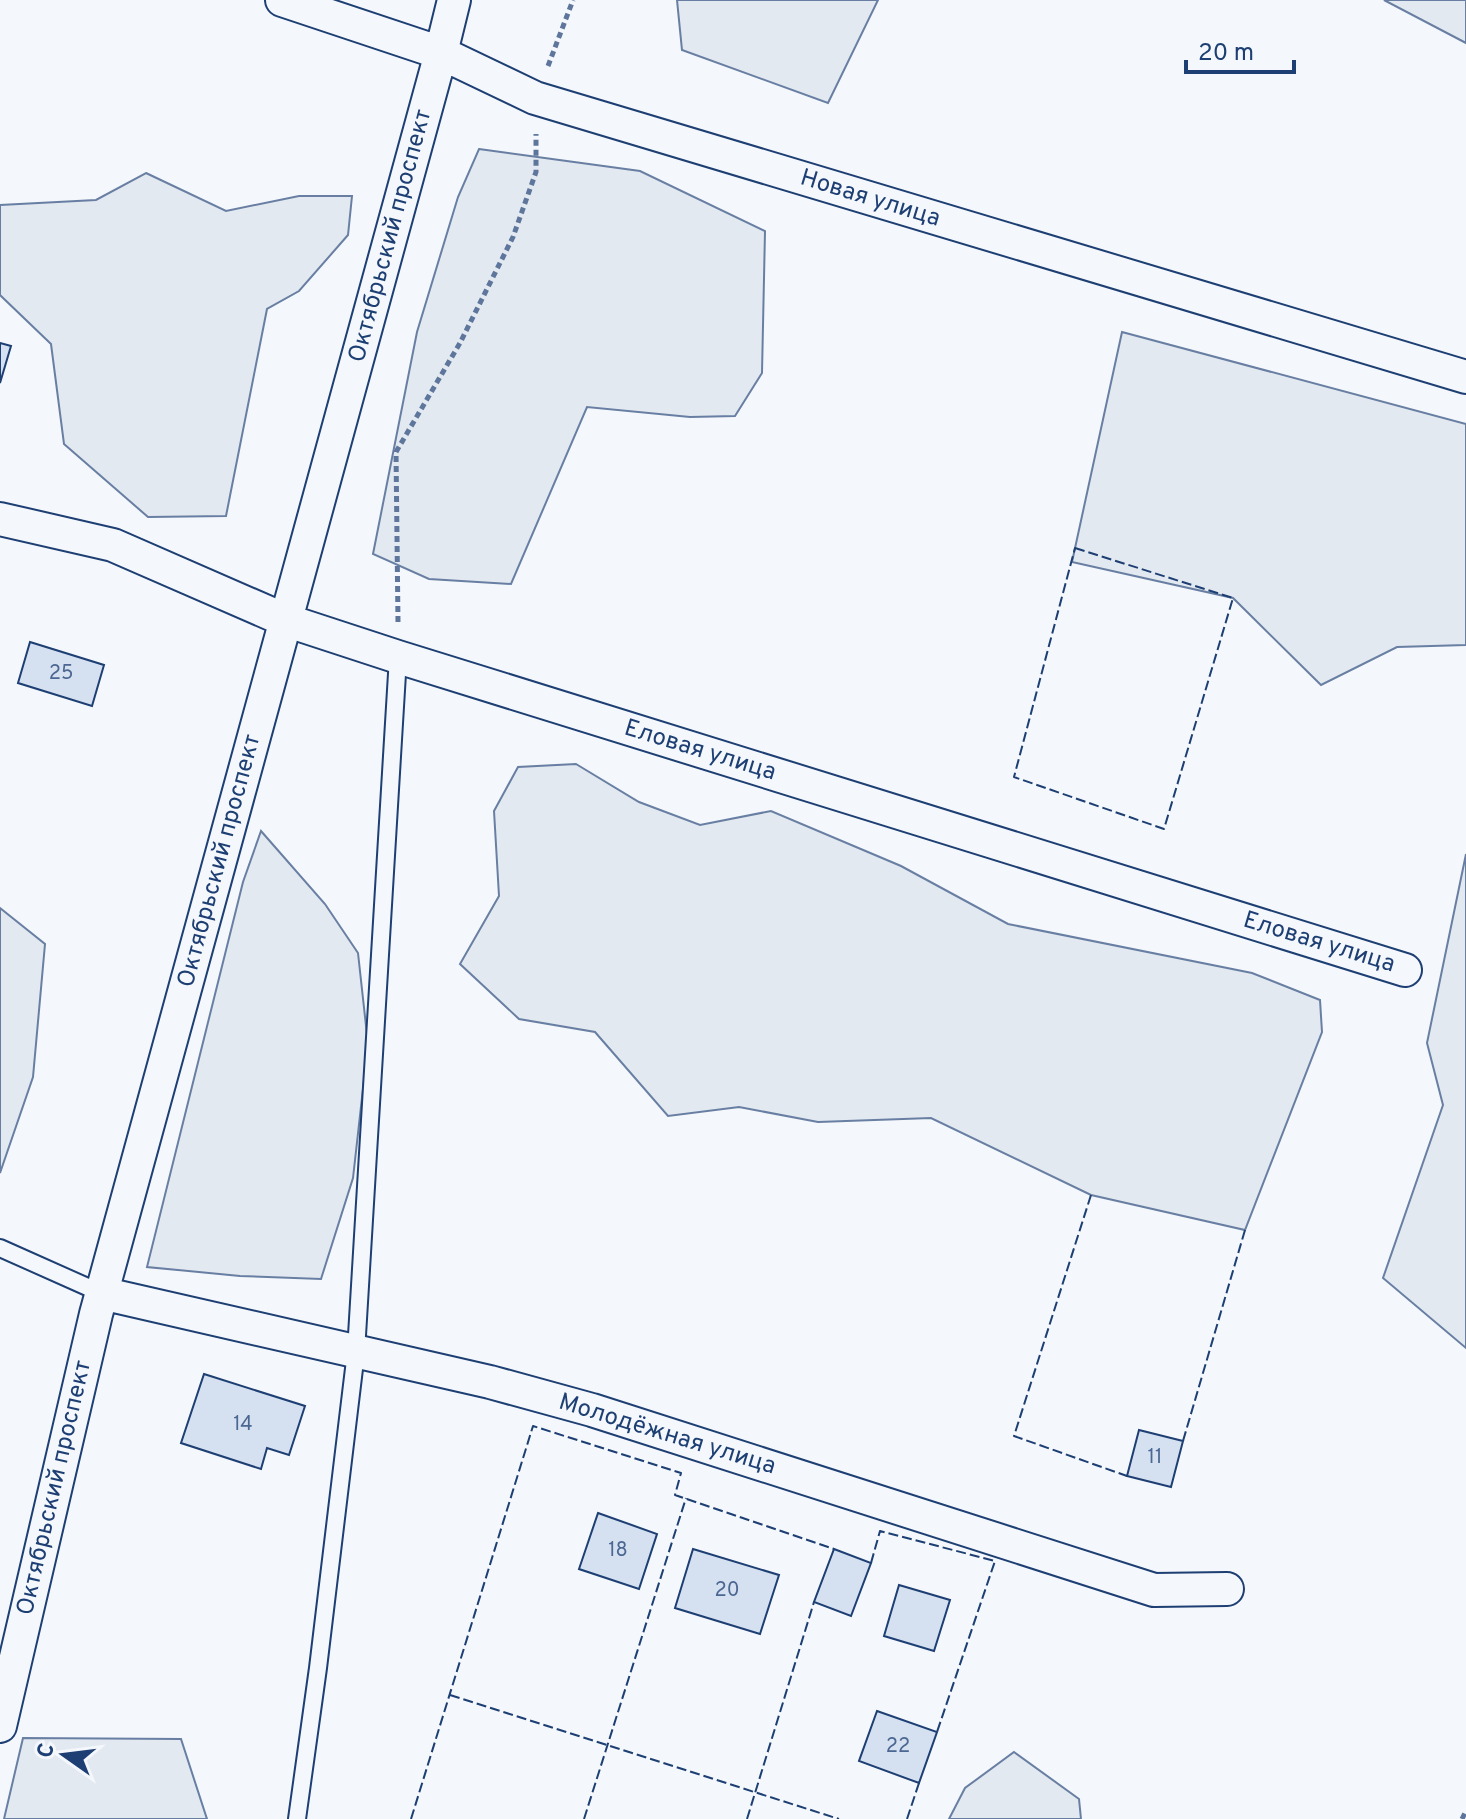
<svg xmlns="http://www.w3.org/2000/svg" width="1466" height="1819" font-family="Overpass,sans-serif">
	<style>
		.green { fill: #e3e9f0; stroke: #687fa3; stroke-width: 2 }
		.building { fill: #d5e0f0; stroke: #1d3f73; stroke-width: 2 }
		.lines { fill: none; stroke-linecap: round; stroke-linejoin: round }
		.lane-casing { stroke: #1d3f73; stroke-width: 20 }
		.street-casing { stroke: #1d3f73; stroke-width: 36 }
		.path { stroke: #5e769c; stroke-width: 5; stroke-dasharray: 6 4; stroke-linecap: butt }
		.lane { stroke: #f4f7fb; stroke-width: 16 }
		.street { stroke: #f4f7fb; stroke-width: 32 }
		.fence { stroke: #1d3f73; stroke-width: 2; stroke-dasharray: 10 4; stroke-linecap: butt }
		.labels { text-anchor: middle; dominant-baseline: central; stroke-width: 6; stroke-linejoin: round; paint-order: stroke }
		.number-label { font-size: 20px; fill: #4b6792 }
		.street-label { font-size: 24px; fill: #1d3f73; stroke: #f4f7fb }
	</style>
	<rect width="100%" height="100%" fill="#f4f7fb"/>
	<!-- green -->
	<path class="green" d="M677,0H878L828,103L682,50Z
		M1384,0H1466V43Z
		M479,149L640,171L765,231L762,373L735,416L690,417L587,407L511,584L429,579L373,554L417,332L458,197Z
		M146,173L226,211L299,196H352L348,235L299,291L267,309L226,516L148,517L64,444L51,344L0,295V205L96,200Z
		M1122,332L1466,424V645L1397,647L1321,685L1233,598L1072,562Z
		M576,764L639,802L700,825L771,811L901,866L1008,924L1252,973L1320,1000L1322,1032L1245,1230L1091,1195L931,1118L818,1122L739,1107L668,1116L595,1032L519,1019L460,964L499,896L494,811L518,767Z
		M261,831L325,904L358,953L368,1044L353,1178L321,1279L240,1276L147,1267L243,882Z
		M1466,854V1348L1383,1278L1443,1105L1427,1043Z
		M0,908L45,944L33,1077L0,1173Z
		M23,1738L181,1739L207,1819H4Z
		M1014,1752L1079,1799L1081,1819H949L965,1788Z"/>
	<!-- building -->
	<path class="building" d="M0,343L11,346L0,383Z
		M30,642L104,665L92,706L18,683Z
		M204,1374L305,1406L289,1455L267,1448L261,1469L181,1443Z
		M1139,1430L1183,1441L1171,1487L1127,1476Z
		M598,1513L657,1534L639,1589L579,1569Z
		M693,1549L779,1575L760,1634L675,1608Z
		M834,1549L871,1563L851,1616L814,1602Z
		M899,1585L950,1600L934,1651L884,1636Z
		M877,1711L937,1732L919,1783L859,1761Z"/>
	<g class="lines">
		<!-- lane casing -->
		<g class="lane-casing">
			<path id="lane" d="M0,1248L101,1293
				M297,1819L318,1668L356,1352L398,657"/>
		</g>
		<!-- street casing -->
		<g class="street-casing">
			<path id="street" d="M282,0L441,53L535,98L1466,377
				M0,519L113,545L285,620L398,657L1405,970
				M101,1293L490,1382L592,1410L1154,1590L1227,1589
				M0,1726L96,1314L441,53L454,0"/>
		</g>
		<!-- path -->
		<path class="path" d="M548,66L573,0
			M398,622L396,452L460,343L513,237L536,172V134
			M1462,1819L1466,1811"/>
		<!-- lane -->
		<use href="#lane" class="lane"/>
		<!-- street -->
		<use href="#street" class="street"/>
		<!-- fence -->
		<path class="fence" d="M1075,548L1233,598L1164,829L1014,777Z
			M1091,1195L1014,1436L1127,1476
			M1183,1441L1245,1230
			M871,1563L880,1531L995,1561L937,1732
			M450,1695L839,1819
			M411,1819L533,1426L681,1473L675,1495L834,1549
			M584,1819L686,1498
			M747,1819L814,1602
			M907,1819L919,1783"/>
	</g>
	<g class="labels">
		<!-- number labels -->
		<g class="number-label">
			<text x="61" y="674">25</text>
			<text x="243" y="1425">14</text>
			<text x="1155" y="1458">11</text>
			<text x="618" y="1551">18</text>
			<text x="727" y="1591">20</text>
			<text x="898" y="1747">22</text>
		</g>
		<!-- street labels -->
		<g class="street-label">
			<text transform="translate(870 199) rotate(17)">Новая улица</text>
			<text transform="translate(391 236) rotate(-75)">Октябрьский проспект</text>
			<text transform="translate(700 751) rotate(17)">Еловая улица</text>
			<text transform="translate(220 861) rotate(-75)">Октябрьский проспект</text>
			<text transform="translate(1319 943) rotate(17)">Еловая улица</text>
			<text transform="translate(667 1435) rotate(17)">Молодёжная улица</text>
			<text transform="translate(55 1488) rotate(-77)">Октябрьский проспект</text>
		</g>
	</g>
	<!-- north arrow -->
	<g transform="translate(64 1755) rotate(284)" stroke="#f4f7fb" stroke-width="6" paint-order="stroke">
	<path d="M0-6L14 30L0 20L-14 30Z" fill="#1d3f73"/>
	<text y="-12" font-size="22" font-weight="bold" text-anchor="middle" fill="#1d3f73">С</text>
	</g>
	<!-- scale -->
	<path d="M1186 60v12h108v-12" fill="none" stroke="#1d3f73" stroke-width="4"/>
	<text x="1198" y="60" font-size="24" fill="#1d3f73" stroke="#f4f7fb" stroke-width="6" paint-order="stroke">20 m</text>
</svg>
